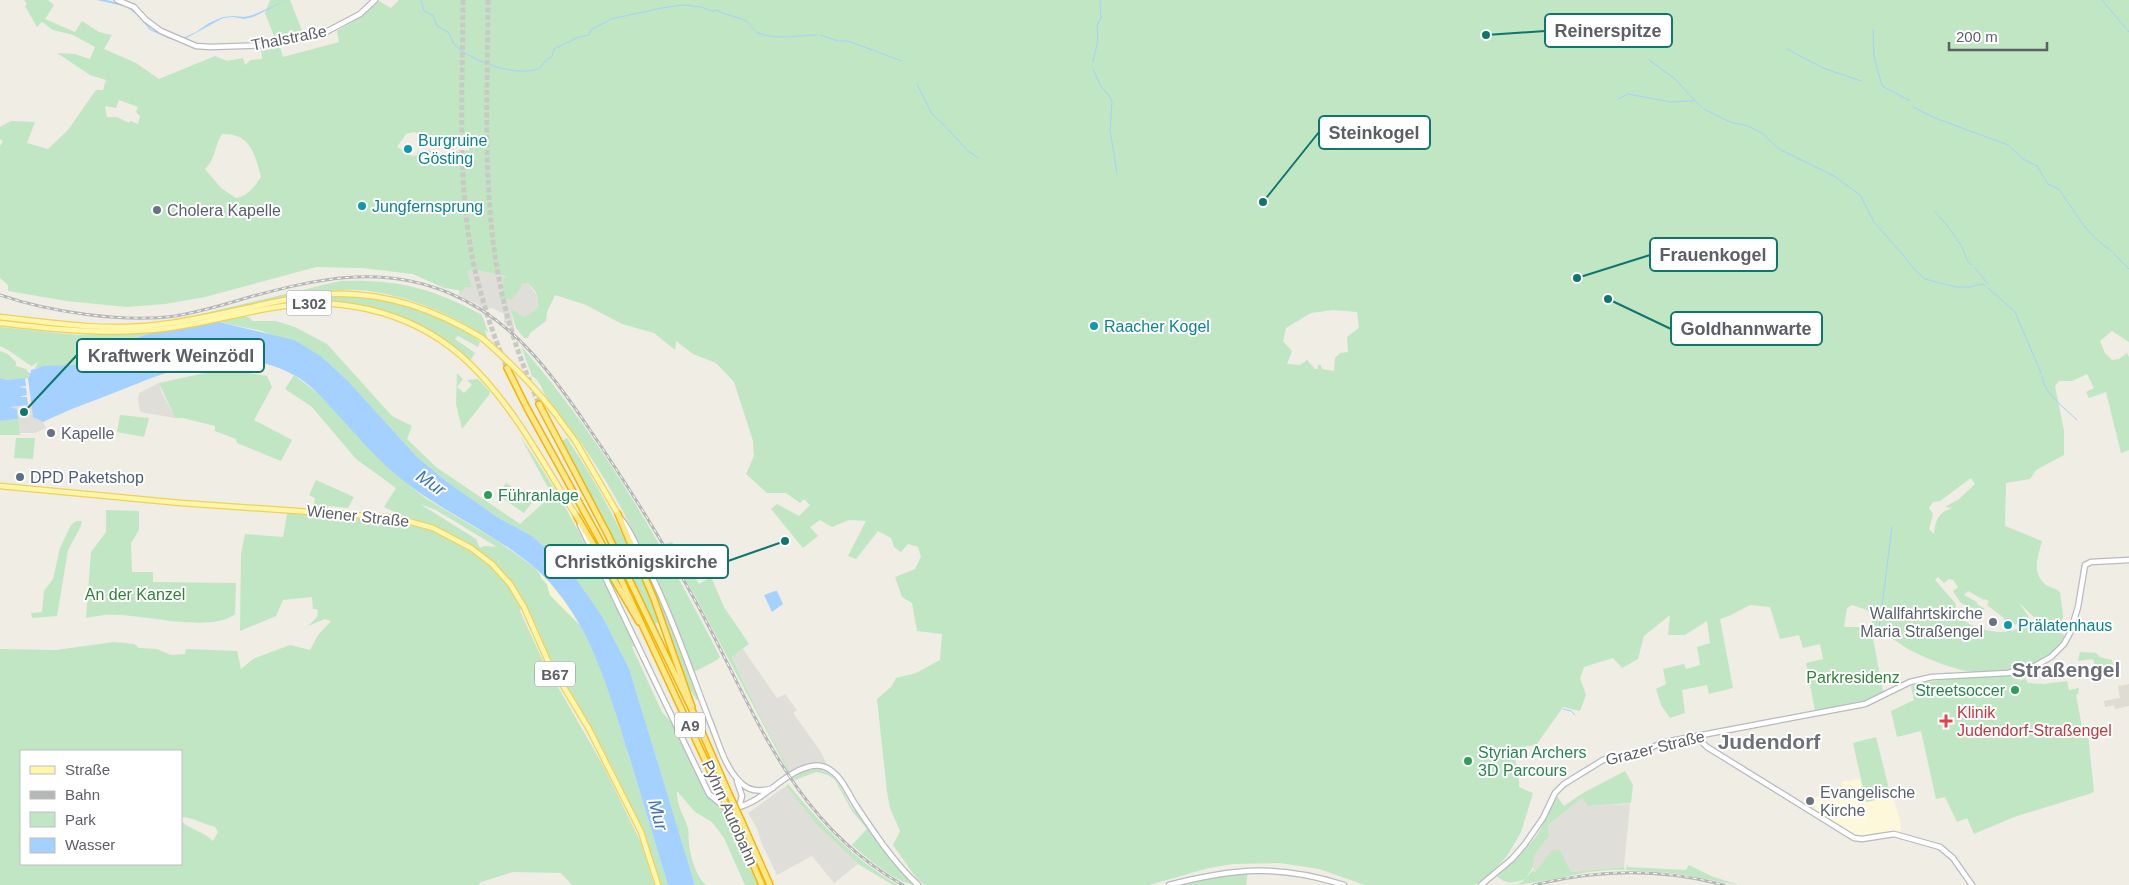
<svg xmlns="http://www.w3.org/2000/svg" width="2129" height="885" font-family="Helvetica,sans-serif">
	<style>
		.commercial { fill: #fef8da }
		.industrial { fill: #e0ded8 }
		.education { fill: #dfdcd2 }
		.green { fill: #c1e6c3; fill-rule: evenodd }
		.sand { fill: #faf4d3 }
		.water { fill: #a4d1ff }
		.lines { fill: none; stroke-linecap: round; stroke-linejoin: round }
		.stream { stroke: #a4d1ff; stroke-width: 1 }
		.highway-tunnel { stroke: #cacac4; stroke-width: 5; stroke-dasharray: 5 2.5; stroke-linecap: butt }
		.secondary-casing { stroke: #b8bac0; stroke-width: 7 }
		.primary-casing { stroke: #f1d05a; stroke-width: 7 }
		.highway-casing { stroke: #f2b600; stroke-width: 8 }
		.secondary { stroke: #fff; stroke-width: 4.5 }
		.primary { stroke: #fff6a9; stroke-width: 4.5 }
		.highway { stroke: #fde78d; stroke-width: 5 }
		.rail-casing { stroke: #b5b6b6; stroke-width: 3 }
		.rail { stroke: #fff; stroke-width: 1; stroke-dasharray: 4; stroke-linecap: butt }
		.primary-bridge-casing { stroke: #f1d05a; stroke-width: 7; stroke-linecap: butt }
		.highway-bridge-casing { stroke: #f2b600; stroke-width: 8; stroke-linecap: butt }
		.primary-bridge { stroke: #fff6a9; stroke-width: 4.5 }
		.highway-bridge { stroke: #fde78d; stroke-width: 5 }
		.culture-dot { fill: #0f9aa8; stroke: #fff; stroke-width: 2 }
		.worship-dot { fill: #6b7280; stroke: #fff; stroke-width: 2 }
		.service-dot { fill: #5c6f8a; stroke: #fff; stroke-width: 2 }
		.leisure-dot { fill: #2e9e5b; stroke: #fff; stroke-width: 2 }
		.health-dot { fill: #e0444e; stroke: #fff; stroke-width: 2 }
		.labels { text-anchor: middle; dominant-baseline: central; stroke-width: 4; stroke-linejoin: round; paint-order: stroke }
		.shield { fill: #fff; stroke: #8d8f93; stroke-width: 1 }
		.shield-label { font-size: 15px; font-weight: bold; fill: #5c5f65 }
		.street-label { font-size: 16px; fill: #5c5f65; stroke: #fff }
		.culture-label { font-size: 16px; fill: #0d838f; stroke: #fff; text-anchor: start }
		.worship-label { font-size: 16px; fill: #5b616d; stroke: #fff; text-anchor: start }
		.service-label { font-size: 16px; fill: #4e5e75; stroke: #fff; text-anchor: start }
		.leisure-label { font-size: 16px; fill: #27864d; stroke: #fff; text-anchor: start }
		.park-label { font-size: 16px; fill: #34833d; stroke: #fff }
		.health-label { font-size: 16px; fill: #be3a42; stroke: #fff; text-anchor: start }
		.water-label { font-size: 18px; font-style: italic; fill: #4276ba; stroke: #fff }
		.district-label { font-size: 21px; font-weight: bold; fill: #6d7177; stroke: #fff }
		.leader { fill: none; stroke: #0f766e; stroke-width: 2 }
		.callout-dot { fill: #0f766e; stroke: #fff; stroke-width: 2 }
		.callout { fill: #fff; stroke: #0f766e; stroke-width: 2 }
		.callout-label { font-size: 18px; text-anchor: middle; font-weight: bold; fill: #5c5f65 }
	</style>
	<rect width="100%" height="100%" fill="#efede4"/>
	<!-- commercial -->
	<path class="commercial" d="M1860,779L1866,802L1891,797L1894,800L1900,821L1901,833L1857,838L1816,812L1813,797L1844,792L1841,782Z"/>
	<!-- industrial -->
	<path class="industrial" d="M472,269L511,278L512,299L521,288L520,284L528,283L540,300L539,308L526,317H522L510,308L515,331L504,323V314L492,308L486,309L459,295V290L463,291L465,287L467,272Z
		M159,383L162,393L175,418L140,412L138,399L139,393Z
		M32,405L33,417L43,422L46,428L35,433H19L17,409L10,407Z
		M743,649L777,698L785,694L797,710L793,713L821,752L831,774L824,770L803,772L793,778L757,710L732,656Z
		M786,786L817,825L858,864L834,883L812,856L777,875L762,844L757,828L748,813Z
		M1582,798L1588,806L1630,804L1624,867L1571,872L1560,850H1552L1535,872L1532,866L1535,854L1549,836L1548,825Z"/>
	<!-- education -->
	<path class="education" d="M2129,684V706L2115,709L2114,705L2105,707L2104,701L2120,698L2118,686Z"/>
	<!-- green -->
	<path class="green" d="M24,0H48L54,5L45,19L75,32L82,21L99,32L112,35L104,49L136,63L159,79L215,56L227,61L243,58L245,65L251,60L262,59L261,48L279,44L283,57L339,42L337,31L354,21L379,1L391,8L399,0H2129V342L2112,331L2100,341L2105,353L2112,360L2119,359L2127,353L2129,357V450L2121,453L2106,392L2089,398L2086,392L2094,388L2087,374L2072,381H2059L2055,386L2064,431V455L2036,470L2030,479L2006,483L2005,526L2042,541C2038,557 2031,573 2046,585C2051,588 2056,588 2060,592L2063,615L2061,633L2065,636C2059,644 2052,653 2044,659C2029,669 1979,675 1961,670C1946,666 1928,659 1914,652C1898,645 1892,632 1873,638L1883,692L1863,701L1815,711L1806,663L1823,659L1820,644L1803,648L1799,635L1780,639L1770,607L1750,605L1729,616L1720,619L1733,688L1709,694L1707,685L1682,690L1685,713L1670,718L1661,705L1656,689L1666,684L1663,669L1684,664L1686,669L1700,665L1697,647L1710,643L1707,621L1685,635H1668L1670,615L1644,636L1638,659L1622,668L1613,658L1584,667L1580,678L1586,695L1580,711L1563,707L1536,745L1513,748C1515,764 1520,771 1519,787L1533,793L1521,832L1507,856L1494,870L1475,885H1365L1319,869L1280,863L1233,864L1209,868L1149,885H925L917,879L893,845L900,831L890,808L887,792L877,699L891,687L896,678L916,673L940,660L942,634L917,631L912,603L902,597L895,577L915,569L921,557L918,547L908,544L901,552L894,547L891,538L878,531L856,559L848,556L866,521L849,520L832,527L820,520L810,527L818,536L803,548L771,509L777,504L799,516L810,505L804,499L800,503L786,493H767L746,474L754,456L753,441L734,382L716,363L693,354L676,341L675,350L654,333L622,324L586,305L555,295L547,312L546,321L530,333L528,338H524L516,328L510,308C527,318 519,321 538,308C540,297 536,291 528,283L521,284V288L512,299H500L499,293L503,292V278L508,277L473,269L467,272L472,287H465L463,291L444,288L413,274L362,268L316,267L205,297L165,304L127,307L67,301L8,291V285L0,278V146L3,141L0,139V127L11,121L35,122L27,143L48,149L68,130L96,90H103L106,80L90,75L57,53L75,54L90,59L95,47L73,35L53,30L42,22L37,27L25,6L27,4ZM119,100L138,107L136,112L140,116L138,124L130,121L129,123L117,117H107L105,106L116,108ZM414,132L438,140V142L442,136L466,141L470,146L469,150L459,152L451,149L452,152L441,155L429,150L417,152V155L412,156L397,147L406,134ZM222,134C251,133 255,155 261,177C255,186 247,197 236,198L221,188L205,169C216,159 214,146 222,134ZM1333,310L1357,312L1359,328L1347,337L1348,352L1340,353L1335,358L1334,371L1322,369L1321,365H1318V369H1315L1307,360L1300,365L1287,364L1292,351L1283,341L1286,328L1311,313ZM1971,478L1975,484L1959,499L1945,507L1953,508C1939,511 1935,521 1934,534L1929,529L1933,514L1929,508L1933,502L1940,501ZM1938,577L1944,583L1949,579L1953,580L1958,587L1953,591L1960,602L1968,607L1983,610L1985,609L1977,604V602L1964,595L1968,591L1984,600L1985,599L1989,601L1987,605L2004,618V622H2013L2014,625L2029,617L2019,603L2036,619L2037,623C2025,626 2013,632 2002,632C1988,633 1951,622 1956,604L1935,580ZM1852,605L1867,610L1873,618L1871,627H1844L1847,608Z
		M270,0H290L303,33L276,41L265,13Z
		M340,281C396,279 433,288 482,315L488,332L485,330L487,338C448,310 380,284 332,291C287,298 242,307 197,317V315Z
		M335,296C386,298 440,309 480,342L478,347L458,336L455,339L475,353L470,361C418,313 356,297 287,303L286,301Z
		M245,316L250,318L252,321H276L295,327L327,344L392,416L412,426L407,439L436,467L520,524L552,495L520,436C566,501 601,573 635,645L632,647L662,712L670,721L676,720L711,793H717L740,844L732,840L740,848L758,885H745L724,838L712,822L695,812L677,791C676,805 684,815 688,828C689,833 688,839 689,844C691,859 696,876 706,885H695L629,668L602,616L570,570L532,536L497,517L446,481L417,457L347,380L322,357L262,331L219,322Z
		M0,327L77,335L151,333L133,339L103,356L73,365L35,368L38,362L32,366C22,361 12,351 0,346Z
		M521,346C601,437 665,549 720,657L717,660L694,672C657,578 617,480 550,404C544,396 541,380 532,376Z
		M0,351L8,354L16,362V366L26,369L30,375L28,378L7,380L0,378Z
		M223,369L267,376L272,387L254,420L292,440L281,461L237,443L236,439L215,431V426L183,418H175L159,383Z
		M457,373L463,379L457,387L464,393L472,385L467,380L478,379L490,392L489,395L462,429L456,404Z
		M294,375L320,395L398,476L425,498L496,540L534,567L547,584L550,595L580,625L603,671L668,885H660C645,833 622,783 595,735C583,715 569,695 558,674C550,660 545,646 539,632C530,610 517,589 502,571L521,608L520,611L543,661L604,767L641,843L654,885H572L561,873L513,872L481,882L478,885H0V649L56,650L114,642L134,644L139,648L157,649L171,655L185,654L186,649L237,651L241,669L253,659L290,645L310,650L318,635L331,621L325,619L308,626L317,617L318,612L317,609H313L312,597L283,600L276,616L240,631L241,554L245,534L283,537L287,514L286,509L382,516L433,528L481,553C453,529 416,523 384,507L396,488L356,459L312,407L285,389ZM420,504L436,510L497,547L484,546L480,548L476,539ZM21,751H181V819L184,817C196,819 203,824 215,827L218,832L213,841C202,830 192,831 181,821V864H21Z
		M120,415L149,418L144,437L117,432Z
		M18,419L20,435H0V421Z
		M16,438H35L33,459L14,458Z
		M567,438C607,499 634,553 659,622L655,624L601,513L562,441Z
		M316,480L354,497L348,508L329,506L326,509H313L315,498L309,495Z
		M506,483L533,501L524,513L498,495Z
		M106,510L139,511V530L131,543L132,572H153V582L236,583L235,614C212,633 146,615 117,615C106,614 97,616 86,618L91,552L106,532Z
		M76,521H82L80,528L68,550L57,616L32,618L31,613L42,612L44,591L53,579L60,548L71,525Z
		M672,542L699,584L711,577L724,607L749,644L732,657L757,710L790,772L789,773L694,594L665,544Z
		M647,570L679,643L700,697L697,700L686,683L645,571Z
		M2080,652L2096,653L2100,657L2112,660L2114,669L2103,672L2101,667L2095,666L2093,659L2078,661Z
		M2016,674L2020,681L2025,678L2028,683L2044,684L2067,681L2069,690L2079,688L2078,694L2076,695L2082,727L2088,734L2094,791L2092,793L2014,817L1974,834L1967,818L1957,822L1945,797L1936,799L1921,731L1897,737L1891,711L1914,700L1911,686C1945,676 1981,678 2016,674Z
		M1876,737L1891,797L1866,802L1853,743Z
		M815,769C838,771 842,792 853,809L857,812L886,851L918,885C897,885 869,859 852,845L867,829L852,811L835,780L828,775L816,772L795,780L793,778L803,772Z
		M1625,771L1633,785L1631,803L1588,806L1582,798L1548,825L1549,836L1535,854L1532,869L1526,878L1533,870L1535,872L1552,850H1560L1571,872L1624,867L1625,870C1584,868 1546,885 1507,885L1518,884L1526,879C1514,883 1506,885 1497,876C1513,860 1534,845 1543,824C1548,815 1552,805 1556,795L1564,806L1583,793Z
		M788,784C821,824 853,859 898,885H893L858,864L817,825L786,786Z
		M1627,864L1628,867L1686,870L1689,865L1711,876L1739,885L1672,873L1626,870Z
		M1248,870L1246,885H1169Z"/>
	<!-- sand -->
	<path class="sand" d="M540,573L554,587L580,625L550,595L547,584L541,578Z"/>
	<!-- water -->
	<path class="water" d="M97,0H107L131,7L151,29L176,39H181L196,32L209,23L223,17L234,16L244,17L253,15L287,0L253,17L244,19L234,17L223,18L181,41L170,39L150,30L136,14L127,7Z
		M219,322L294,340L322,357L347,380L417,457L446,481L497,517L532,536L570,570L602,616L629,668L695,885H668C655,842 642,799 629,756C607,685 587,607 524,559C485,529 439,510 400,478C376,459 356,434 335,412C323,398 309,383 294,375C232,342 174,369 116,392C91,402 67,410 43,422L33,417L28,378L30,375L28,373H31V370L44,366L73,365L103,356L133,339L151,333Z
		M0,375V378L7,380L25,378L26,386L18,387L26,388L27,395L19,397H27L28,405L10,407L17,409L18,419L0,421Z
		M775,591H777L783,604L772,612L764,595Z"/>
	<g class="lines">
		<!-- stream -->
		<path class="stream" d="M421,0L424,11L433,15L437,26L449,33C451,37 452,43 456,46C473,62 518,78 540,68L546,60L552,57L554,49L579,37L589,35L591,30L611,19L662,8L683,5L701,7L712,11L717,10C726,16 737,16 746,21C751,25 754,32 761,34C778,40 799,35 817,35
			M2102,0L2129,32
			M1873,30L1874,56L1882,86L1910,101
			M820,35L838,41H848L902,61
			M1787,49L1823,68L1861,81
			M1648,59L1675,79L1701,107
			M1093,62L1098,40L1097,25L1101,18L1100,0
			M1093,69L1100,85L1110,97L1112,102L1110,130L1117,173
			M917,84L932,114L943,124L968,151L978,158
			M1618,99L1628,94L1671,102L1694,101
			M1913,107L1935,118L2008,145L2023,159L2037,166L2048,184L2059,189L2084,226L2095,238L2111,251
			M1704,109L1730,122L1748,126L1762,133L1779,149L1834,176L1860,195L1874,222L1903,255L1915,270L1925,279L1956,287H1970L1981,284L1985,285
			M1935,212C1945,222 1953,233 1960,244C1966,251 1963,259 1972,265
			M2113,253L2129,269
			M1975,268L1988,284
			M1988,288L2015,312L2041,373
			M2042,376C2043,393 2065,408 2077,420
			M1879,629L1892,527
			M1563,709L1571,711L1575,715"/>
		<!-- highway-tunnel -->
		<path class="highway-tunnel" d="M463,0C463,88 456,180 474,266C482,301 493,335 507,368
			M488,0C488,96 481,194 501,289C509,329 523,367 539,404"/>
		<!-- secondary casing -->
		<g class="secondary-casing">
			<path id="secondary" d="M117,0L134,7L146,20L161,31L196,46L210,47L269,45L304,35L324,33L360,14L375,0
				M622,520C632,533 638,550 646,564C671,614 689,667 709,719C718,740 724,767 741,783C750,792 761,792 773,788
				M580,525L709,794L723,806
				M1697,737L1707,747L1854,838L1862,839L1894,834L1940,847L1953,858L1972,885
				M737,781L742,796L739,807
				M739,807C765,800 782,774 808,767C817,764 826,766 833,772C844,780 849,796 857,807C875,834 894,863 918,885
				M1169,885C1234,868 1279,864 1344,885
				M1481,885L1512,859L1525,844L1543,818L1555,793L1564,784L1603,760L1637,753L1665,742L1865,704L1910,682L1932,677L2008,673L2035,666L2051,657L2064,644L2070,633L2078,607L2085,565L2091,562L2129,560"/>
		</g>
		<!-- primary casing -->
		<g class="primary-casing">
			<path id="primary" d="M0,317C51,323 104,331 155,325C205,320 252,305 301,297C365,286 427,304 482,338
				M0,323C50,329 100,334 151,330C196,327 239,312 284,306C351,296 420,316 469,363C514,406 544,465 577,517
				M554,412L576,442L618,514
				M0,486L181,503L397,518L433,528L471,548L492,564L510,584L524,607L547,659L589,729L641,832L658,885"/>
		</g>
		<!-- highway casing -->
		<g class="highway-casing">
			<path id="highway" d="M507,368L527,408L618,573L721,794
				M539,404L608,535L694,714L729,794
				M618,514L654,599L692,707
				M577,517L639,622
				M734,821L762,885
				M742,822L770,885"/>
		</g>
		<!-- secondary -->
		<use href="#secondary" class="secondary"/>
		<!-- primary -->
		<use href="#primary" class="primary"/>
		<!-- highway -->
		<use href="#highway" class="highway"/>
		<!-- rail casing -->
		<g class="rail-casing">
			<path id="rail" d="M0,295C49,312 124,323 175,316C199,312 223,305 246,298C316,279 379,264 449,293C512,319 551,372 588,427C627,484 664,543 697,604C755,711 790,821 903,885
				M1534,885C1598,869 1661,868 1724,885"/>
		</g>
		<!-- rail -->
		<use href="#rail" class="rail"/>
		<!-- primary-bridge casing -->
		<g class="primary-bridge-casing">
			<path id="primary-bridge" d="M482,338C509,361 532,384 554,412"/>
		</g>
		<!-- highway-bridge casing -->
		<g class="highway-bridge-casing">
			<path id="highway-bridge" d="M721,794L734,821
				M729,794L742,822"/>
		</g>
		<!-- primary-bridge -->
		<use href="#primary-bridge" class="primary-bridge"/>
		<!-- highway-bridge -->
		<use href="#highway-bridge" class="highway-bridge"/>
	</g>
	<!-- markers -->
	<g class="culture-dot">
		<circle cx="408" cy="149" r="5"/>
		<circle cx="362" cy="206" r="5"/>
		<circle cx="1094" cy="326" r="5"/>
		<circle cx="2008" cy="625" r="5"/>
	</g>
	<g class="worship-dot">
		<circle cx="157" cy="210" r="5"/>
		<circle cx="51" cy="433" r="5"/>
		<circle cx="1993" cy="622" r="5"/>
		<circle cx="1810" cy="801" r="5"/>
	</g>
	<circle class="service-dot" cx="20" cy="477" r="5"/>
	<g class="leisure-dot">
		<circle cx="488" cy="495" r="5"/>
		<circle cx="2015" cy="690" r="5"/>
		<circle cx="1468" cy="761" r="5"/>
	</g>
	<path class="health-dot" d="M1943.5 713.5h5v5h5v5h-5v5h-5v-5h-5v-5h5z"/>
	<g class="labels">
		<!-- shield labels -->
		<g class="shield">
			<rect x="286.5" y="290.5" width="45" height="25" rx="4"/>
			<rect x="535" y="661.5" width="40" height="25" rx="4"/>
			<rect x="675" y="712.5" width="30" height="25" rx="4"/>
		</g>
		<g class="shield-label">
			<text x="309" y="303">L302</text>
			<text x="555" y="674">B67</text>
			<text x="690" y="725">A9</text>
		</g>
		<!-- street labels -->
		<g class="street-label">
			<text transform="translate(289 38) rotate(-11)">Thalstraße</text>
			<text transform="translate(358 516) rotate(6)">Wiener Straße</text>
			<text transform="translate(1655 748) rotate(-14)">Grazer Straße</text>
			<text transform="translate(730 813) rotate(66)">Pyhrn Autobahn</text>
		</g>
		<!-- culture labels -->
		<g class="culture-label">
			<text x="418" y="140">Burgruine<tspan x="418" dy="18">Gösting</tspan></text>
			<text x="372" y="206">Jungfernsprung</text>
			<text x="1104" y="326">Raacher Kogel</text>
			<text x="2018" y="625">Prälatenhaus</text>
		</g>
		<!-- worship labels -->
		<g class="worship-label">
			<text x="167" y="210">Cholera Kapelle</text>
			<text x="61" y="433">Kapelle</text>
			<text x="1983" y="613" text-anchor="end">Wallfahrtskirche<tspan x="1983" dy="18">Maria Straßengel</tspan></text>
			<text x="1820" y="792">Evangelische<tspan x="1820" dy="18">Kirche</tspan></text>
		</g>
		<!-- service labels -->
		<g class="service-label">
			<text x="30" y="477">DPD Paketshop</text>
		</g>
		<!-- leisure labels -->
		<g class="leisure-label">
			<text x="498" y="495">Führanlage</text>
			<text x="2005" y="690" text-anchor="end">Streetsoccer</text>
			<text x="1478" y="752">Styrian Archers<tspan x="1478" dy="18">3D Parcours</tspan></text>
		</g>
		<!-- park labels -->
		<g class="park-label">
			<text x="135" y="594">An der Kanzel</text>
			<text x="1853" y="677">Parkresidenz</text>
		</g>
		<!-- health labels -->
		<g class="health-label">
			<text x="1957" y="712">Klinik<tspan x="1957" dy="18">Judendorf-Straßengel</tspan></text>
		</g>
		<!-- water labels -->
		<g class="water-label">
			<text transform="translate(431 483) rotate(35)">Mur</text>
			<text transform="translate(658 815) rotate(75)">Mur</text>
		</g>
		<!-- district labels -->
		<g class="district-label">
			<text x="2066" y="669">Straßengel</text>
			<text x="1769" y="741">Judendorf</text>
		</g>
	</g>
	<!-- callouts -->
	<path class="leader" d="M1486 35L1545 31M1263 202L1319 132M1577 278L1650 255M1608 299L1671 329M24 412L77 355M785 541L728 561"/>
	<g class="callout-dot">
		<circle cx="1486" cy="35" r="5"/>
		<circle cx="1263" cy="202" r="5"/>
		<circle cx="1577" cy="278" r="5"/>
		<circle cx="1608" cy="299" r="5"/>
		<circle cx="24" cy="412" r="5"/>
		<circle cx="785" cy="541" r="5"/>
	</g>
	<g class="callout">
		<rect x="1545" y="14" width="127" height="33" rx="5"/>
		<rect x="1319" y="116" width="111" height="33" rx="5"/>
		<rect x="1650" y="238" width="127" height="33" rx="5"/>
		<rect x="1671" y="312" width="151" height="33" rx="5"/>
		<rect x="77" y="339" width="187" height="33" rx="5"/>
		<rect x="545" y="545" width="183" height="33" rx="5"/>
	</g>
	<g class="callout-label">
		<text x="1608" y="37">Reinerspitze</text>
		<text x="1374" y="139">Steinkogel</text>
		<text x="1713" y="261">Frauenkogel</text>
		<text x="1746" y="335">Goldhannwarte</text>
		<text x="171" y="362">Kraftwerk Weinzödl</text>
		<text x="636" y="568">Christkönigskirche</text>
	</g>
	<!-- legend -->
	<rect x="20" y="750" width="162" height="115" fill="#ffffff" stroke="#bebfc1"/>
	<rect x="30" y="766" width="25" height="8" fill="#fff6a9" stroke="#bebfc1"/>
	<text x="65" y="775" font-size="15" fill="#5c5f65">Straße</text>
	<rect x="30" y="791" width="25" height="8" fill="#b5b6b6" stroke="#bebfc1"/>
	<text x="65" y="800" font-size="15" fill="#5c5f65">Bahn</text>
	<rect x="30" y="812" width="25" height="15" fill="#c1e6c3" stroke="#bebfc1"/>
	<text x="65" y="825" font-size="15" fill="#5c5f65">Park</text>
	<rect x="30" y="838" width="25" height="15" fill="#a4d1ff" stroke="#bebfc1"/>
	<text x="65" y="850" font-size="15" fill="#5c5f65">Wasser</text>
	<!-- scale -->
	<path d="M1949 42v8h98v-8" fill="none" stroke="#5c5f65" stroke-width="2.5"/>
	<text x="1956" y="42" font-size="15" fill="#5c5f65" stroke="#ffffff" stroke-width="4" paint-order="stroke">200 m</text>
</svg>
